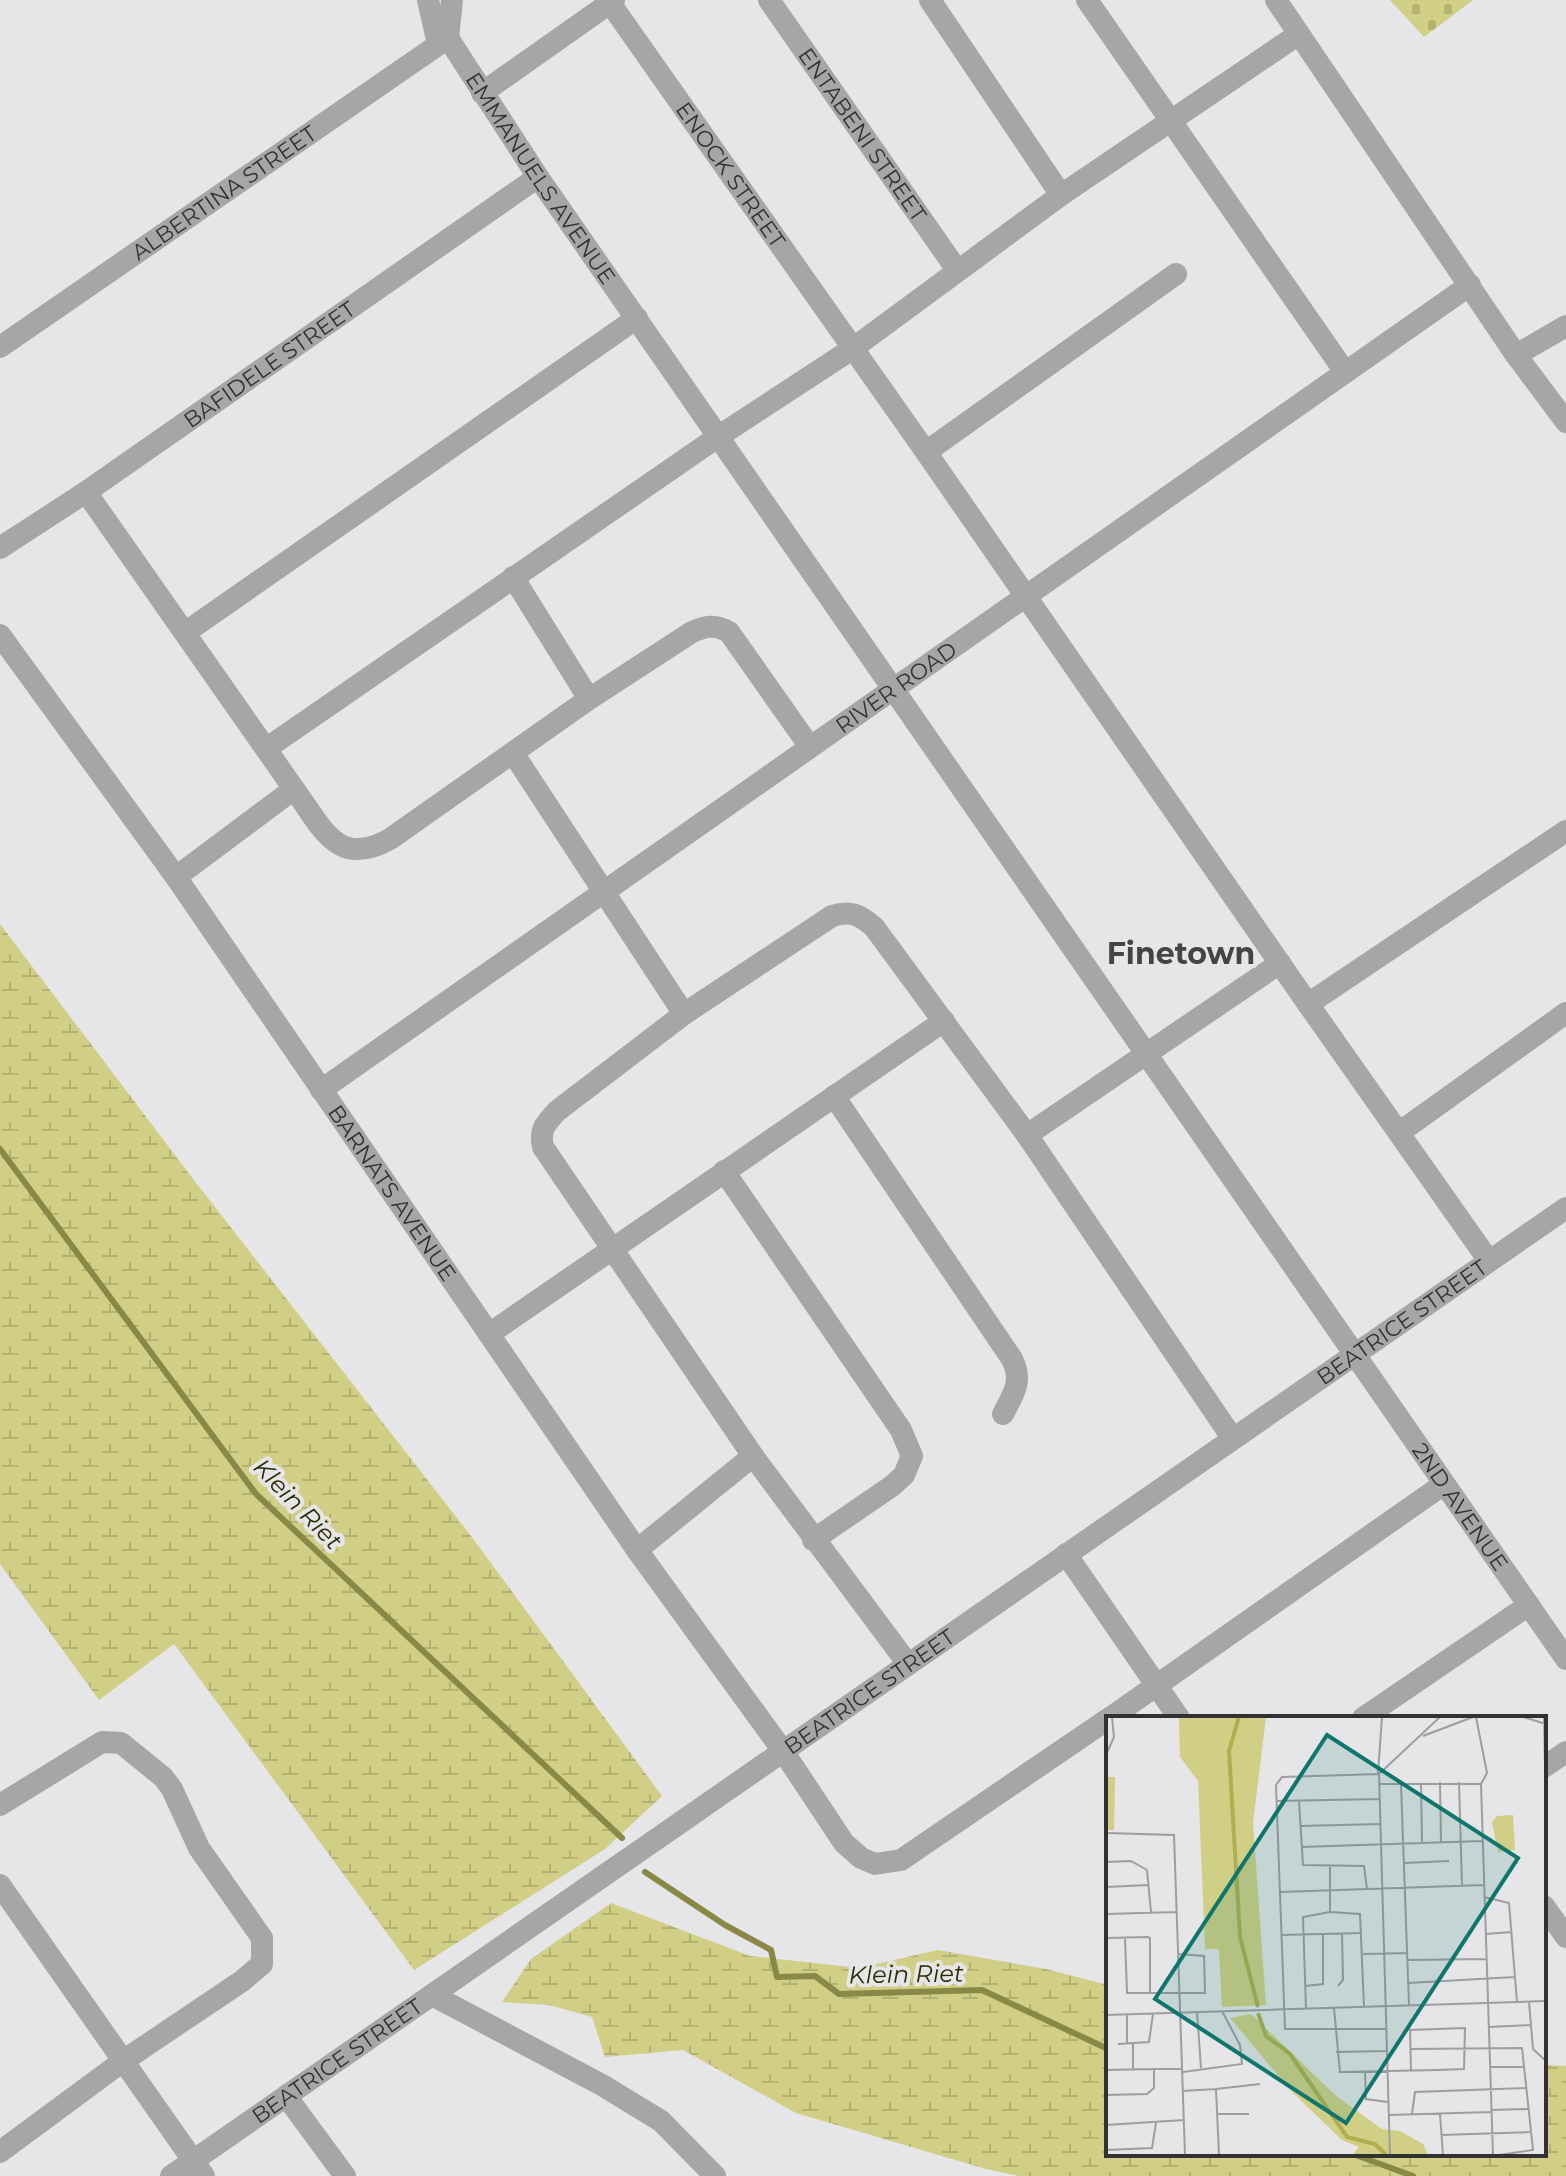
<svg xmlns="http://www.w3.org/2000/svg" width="1566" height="2176" font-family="Montserrat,sans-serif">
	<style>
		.wetland { fill: url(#wetland-marsh) }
		.cemetery { fill: url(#cemetery-stones) }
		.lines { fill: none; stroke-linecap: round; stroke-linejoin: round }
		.stream { stroke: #8a8846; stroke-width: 6 }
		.minor { stroke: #a6a5a7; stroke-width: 22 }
		.labels { text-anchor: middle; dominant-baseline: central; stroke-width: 8; stroke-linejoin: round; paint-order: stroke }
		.street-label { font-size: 22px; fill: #323132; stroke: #e6e5e7 }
		.water-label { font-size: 24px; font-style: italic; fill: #2c2b01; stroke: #e6e5e7 }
		.district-label { font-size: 30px; font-weight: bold; fill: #444345; stroke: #e6e5e7 }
		.inset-river { fill: none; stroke: #b0ae4e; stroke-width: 4 }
		.inset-road { fill: none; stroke: #9e9d9f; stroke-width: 2 }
		.view { fill: #0f766e; fill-opacity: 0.15; stroke: #0f766e; stroke-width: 4 }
		.inset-edge { fill: none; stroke: #323132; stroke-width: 4 }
	</style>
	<defs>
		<pattern id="wetland-marsh" width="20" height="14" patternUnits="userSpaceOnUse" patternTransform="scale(2)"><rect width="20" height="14" fill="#d0cf85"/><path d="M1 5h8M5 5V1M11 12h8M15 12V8" fill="none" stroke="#b3b273"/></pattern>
		<pattern id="cemetery-stones" width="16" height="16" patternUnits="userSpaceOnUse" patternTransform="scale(2)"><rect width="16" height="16" fill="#d0cf85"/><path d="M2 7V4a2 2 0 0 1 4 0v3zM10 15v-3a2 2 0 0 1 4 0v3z" fill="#b3b273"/></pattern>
	</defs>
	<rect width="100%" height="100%" fill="#e6e5e7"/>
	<!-- wetland -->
	<path class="wetland" d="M0,924L190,1175L471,1536L662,1796L605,1849L414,1970L174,1644L99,1700L0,1564Z
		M611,1903L750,1956L859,1968L938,1950L1046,1969L1108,1985V2154H1544V2065L1566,2066V2176H1019L986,2169L796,2113L683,2050L605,2057L592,2017L549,2005L502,2002L531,1959Z"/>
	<!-- cemetery -->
	<path class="cemetery" d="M1390,0H1473L1424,37Z"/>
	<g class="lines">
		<!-- stream -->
		<path class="stream" d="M0,1149L256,1494L622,1838
			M645,1872L725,1925L771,1950L777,1977L815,1976L839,1994L982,1990L1108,2049
			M1353,2154L1413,2176"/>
		<!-- minor -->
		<g class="minor">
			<path d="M428,0L438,44"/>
			<path id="s1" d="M769,0L957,270"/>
			<path d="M930,0L1061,195"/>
			<path d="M1087,0L1345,372"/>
			<path d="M1276,0L1516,355L1566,422"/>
			<path id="s2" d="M610,3L926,452L1308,1004L1489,1261"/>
			<path id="s3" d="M448,38L538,177L1566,1659"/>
			<path d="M448,38L452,0"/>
			<path d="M482,93L614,0"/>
			<path id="s4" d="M0,347L448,38"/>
			<path d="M1516,355L1566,326"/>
			<path d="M926,452L1176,274"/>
			<path d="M86,492L294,789C322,827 337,869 390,839L589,699L692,632C706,626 715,624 729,632L810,747"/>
			<path id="s5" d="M0,548L86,492L538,177"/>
			<path d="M513,577L589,699"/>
			<path d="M186,632L637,318"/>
			<path id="s6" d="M0,635L176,877L637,1550L783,1751L844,1843L861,1858L875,1864L901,1860L1108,1719"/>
			<path d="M267,748L719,436L852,349L1061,195L1299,34"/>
			<path d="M513,753L684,1014"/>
			<path d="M176,877L294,789"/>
			<path d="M1308,1004L1566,831"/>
			<path id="s7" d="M321,1090L1470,285"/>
			<path d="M834,1096L1012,1359C1023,1381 1014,1393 1003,1414"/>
			<path d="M1400,1132L1566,1013"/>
			<path d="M1027,1135L1280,963"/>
			<path d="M724,1171L901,1430L912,1456L904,1475L892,1486L813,1540"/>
			<path d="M489,1334L944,1021"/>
			<path d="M637,1550L753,1456"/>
			<path d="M1066,1554L1179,1718"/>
			<path d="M908,1664L753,1456L543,1147C539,1130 545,1124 557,1111L684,1014L832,916C851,910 860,915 874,927L1027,1135L1233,1439"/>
			<path d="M1110,1718L1444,1484"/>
			<path d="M1363,1718L1529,1605"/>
			<path d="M1544,1767L1566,1752"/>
			<path d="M0,1805L102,1742L121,1743L163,1777L172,1789L199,1848L262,1938V1964L242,1981L123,2061L0,2152"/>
			<path d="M0,1885L204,2176"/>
			<path d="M1544,1906L1566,1937"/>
			<path d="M432,1995L602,2085L661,2121L715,2176"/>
			<path d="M286,2096L345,2176"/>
			<path id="s8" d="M171,2176L1566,1208"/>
		</g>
	</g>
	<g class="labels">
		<!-- street labels -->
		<g class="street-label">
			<text stroke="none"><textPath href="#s1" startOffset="164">ENTABENI STREET</textPath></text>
			<text stroke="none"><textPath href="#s2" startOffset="210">ENOCK STREET</textPath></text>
			<text stroke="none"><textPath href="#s3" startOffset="168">EMMANUELS AVENUE</textPath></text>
			<text stroke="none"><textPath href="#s4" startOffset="272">ALBERTINA STREET</textPath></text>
			<text stroke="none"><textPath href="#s5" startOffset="326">BAFIDELE STREET</textPath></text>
			<text stroke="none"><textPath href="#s7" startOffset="702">RIVER ROAD</textPath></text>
			<text stroke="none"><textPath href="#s6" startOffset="682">BARNATS AVENUE</textPath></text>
			<text stroke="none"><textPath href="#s8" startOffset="1498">BEATRICE STREET</textPath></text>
			<text stroke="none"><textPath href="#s3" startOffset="1784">2ND AVENUE</textPath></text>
			<text stroke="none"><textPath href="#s8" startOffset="850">BEATRICE STREET</textPath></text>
			<text stroke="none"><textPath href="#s8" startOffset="202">BEATRICE STREET</textPath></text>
		</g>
		<!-- water labels -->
		<g class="water-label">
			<text transform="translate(298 1504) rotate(46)">Klein Riet</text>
			<text transform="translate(906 1974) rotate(-1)">Klein Riet</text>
		</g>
		<!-- district labels -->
		<g class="district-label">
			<text x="1181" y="953">Finetown</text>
		</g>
	</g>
	<!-- overview -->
	<g transform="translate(1106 1716)">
		<rect width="440" height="440" fill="#e6e5e7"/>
		<path d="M73,1H160L147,107L160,289L116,291L113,233H99L92,65L74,41ZM145,298L230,380L276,413L294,415L317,428L322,439H247L253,431L236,424L185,375L124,302Z" fill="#d0cf85"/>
		<path d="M407,99L409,134L392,136L386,106L391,100Z" fill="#d0cf85"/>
		<path d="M0,61H9L8,114H0Z" fill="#d0cf85"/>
		<path class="inset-river" d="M133,1L123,35L134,221L152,291M152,297L160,320L184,338L241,421L269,428L280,439"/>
		<path class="inset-road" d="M370,1L381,57L375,68M417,1L440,8M438,1L440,99M317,20L367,1M0,39L8,21L6,1M272,57L276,1M273,58L176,61L170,69L179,313H280M273,58L284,439M273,58L334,1M334,66L335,126M353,66L356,170M315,67L316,127M273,68H375L387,439M295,68L303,290M171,85L273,83M193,85L197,149L258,150L261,173M194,110L274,108M0,117L68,119L79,439M195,131L376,125M0,146L25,145L41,154L45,196M298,147L343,145M224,151V196M0,171L43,169M174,176L378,169M378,181L403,187L411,286M0,198L71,196M380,218L405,216M175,219L256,217M0,222L42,221L44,222V277H21L19,222M257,238L301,237M301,244L381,243M302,267L409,261M199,270L217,268V218M232,270L237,264L236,218M42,277H99L98,240L72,238M423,286L427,333L440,345M228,292L234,356L332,354L358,353L359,312L304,314L305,355M200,293L197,201L224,196L254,198L258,291M91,296L95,352M21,298V328M0,299L440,285M382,311L424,309M12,328L43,326L47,298M305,333L416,332L427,434L393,439M230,336L280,335M384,351H417M0,354L48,353M27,354V328M77,356L136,348L134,329L116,295M259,356L260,383L282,386M110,373L154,368M76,375L110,373L113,439M0,379L41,378L48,372V353H76M385,394L422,393M112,398H143M306,398L309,376L420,372M334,398L337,439M283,399L385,396M0,409L78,404M335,419L424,416M0,434L46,432L50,407"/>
		<path class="view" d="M221,19L412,142L240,407L49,283Z"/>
		<rect width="440" height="440" class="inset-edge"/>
	</g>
</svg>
